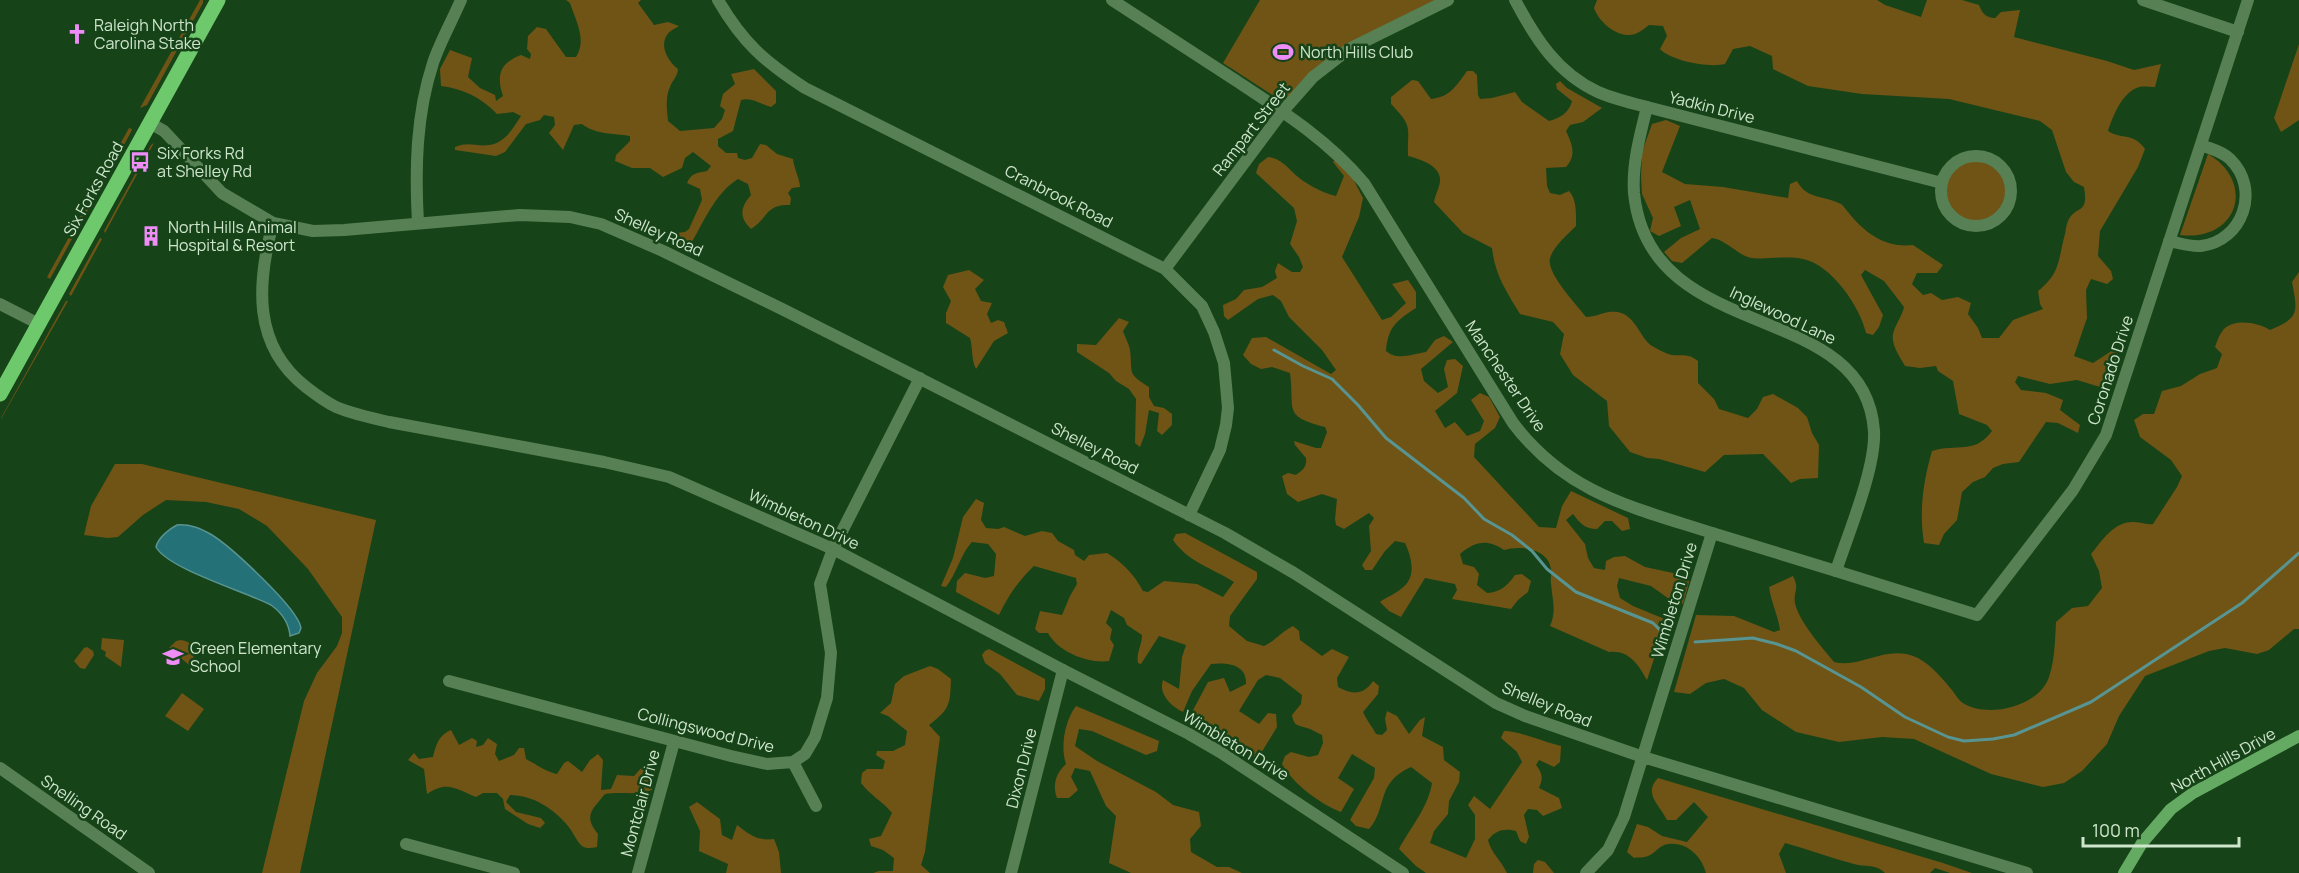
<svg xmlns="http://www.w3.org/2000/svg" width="2299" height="873" font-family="Manrope,sans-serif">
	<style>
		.green { fill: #6f5415 }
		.water { fill: #257178; stroke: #589491; stroke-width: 1.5 }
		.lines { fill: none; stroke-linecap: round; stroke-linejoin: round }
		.stream { stroke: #589491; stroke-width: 3 }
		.minor { stroke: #578155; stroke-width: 12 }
		.tertiary { stroke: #578155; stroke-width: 12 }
		.secondary { stroke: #64aa63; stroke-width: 12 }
		.primary { stroke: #6ec96d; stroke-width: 15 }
		.labels { text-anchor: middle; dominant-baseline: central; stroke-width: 5; stroke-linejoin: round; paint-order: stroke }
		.poi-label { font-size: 16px; fill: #cee6cc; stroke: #174318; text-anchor: start }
		.street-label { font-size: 16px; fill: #cee6cc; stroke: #174318 }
	</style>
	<rect width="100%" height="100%" fill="#174318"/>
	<!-- green -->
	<path class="green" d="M200,0H203V3L147,105L140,108Z
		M566,0H641L638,3L654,25L668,22L679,26C676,28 669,31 667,35C659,47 669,62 678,69C677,78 673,79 670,87C665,97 667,110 668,121L680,131L714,128L722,119L725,110L720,106L723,94L735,84L731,74L754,69L776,91V103L771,107C760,104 752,97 741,100L733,131L718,139V146L726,153H737L738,158L745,160L752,158L760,144L766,145L777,154L793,159C794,169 799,176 800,187L792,188L788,193L791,198L790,205C765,204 768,219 751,229C739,217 740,208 751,195L748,184L738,179C714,194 703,224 689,247L679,244L672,237L676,233L685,232L689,229L702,200L700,189L687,183C691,173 697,173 707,171L711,166L693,152L685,158L682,168L663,177L650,168H632L615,161L616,155L630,141V136C613,133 596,135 582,124L574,125L563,150L549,133L555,125L554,117L544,115L540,120L526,124L505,152L496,156L455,150V147C470,141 475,147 489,145C505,143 513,128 521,116L513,112L497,114C481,97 463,89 441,86L440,69L450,50L472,58L468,77L480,88L495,95L496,101L503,96C496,75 500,63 521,55L530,59L531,54L527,49L528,36L537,27L546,29L566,57H576C587,40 576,21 570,3Z
		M1260,0H1437L1345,46L1314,69L1286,101L1280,100L1223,63Z
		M1597,0H1877L1885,5L1921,17L1927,0H1962L1979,5C1982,13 1986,18 1995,18L2001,12L2020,10L2014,37L2107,61L2134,70L2161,64L2155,87C2150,87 2144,86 2139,87C2122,92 2113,116 2108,131C2122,140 2133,132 2145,149L2138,167L2100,231L2098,256L2111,271L2113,279L2107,284L2091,279L2086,290L2087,318L2074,356L2093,363L2113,350L2120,355V363L2110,386L2100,387L2077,380L2050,384L2018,376L2015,382L2021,390L2046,393L2063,400L2060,410L2080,425L2078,433L2058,423L2046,422L2019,462L2003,464L1993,468L1985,477L1973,482L1962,492L1957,520L1944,534L1939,545L1924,543C1919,512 1923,482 1932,451C1957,443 1974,455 1992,431L1987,425L1959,414L1953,381L1938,371L1936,366L1920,368L1905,366C1900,357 1891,345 1893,334C1895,325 1902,316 1904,307L1884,281L1865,270L1861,275L1883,315L1879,327L1873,335L1866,333C1860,307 1832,265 1803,259C1786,255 1769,260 1752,258C1738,256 1727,240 1712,238L1682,263L1672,261L1664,252L1681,238L1700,229L1690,200L1674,207L1681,226L1659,236L1650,231L1653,218L1642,194L1641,177L1642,152L1652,124L1666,120L1680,126L1662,172L1685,184L1723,187L1788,198L1790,184L1797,181C1807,200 1824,195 1841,204C1845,207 1849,214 1853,218C1869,236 1888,248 1913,245L1943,265L1937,273H1917L1912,284L1923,295L1931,293L1942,300L1958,297L1971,303L1968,314L1978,328L1982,338H1999L2013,320L2043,309L2040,304L2038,291C2061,273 2058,259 2065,234C2066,230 2066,225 2068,221C2076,204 2089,216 2084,187L2074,182L2066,172L2052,130L2040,121L1949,99L1862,94L1808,86L1773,69L1772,56L1750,46L1733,49L1725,64C1709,68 1671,61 1660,49L1667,36L1663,26L1649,25C1643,30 1635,36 1627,35C1613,34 1598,20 1594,8Z
		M2299,44V120L2281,132L2274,118Z
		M1467,71H1473L1477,75L1478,95L1480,99L1492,98L1515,92L1522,102L1549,121C1560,118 1569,113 1572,101L1557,89L1556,84L1560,81L1567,88L1602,108L1583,122L1570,125L1566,131C1572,144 1577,155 1566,167L1546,168L1547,186L1550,193L1560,195L1569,191C1577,199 1576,215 1576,226C1567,235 1554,246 1550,258C1546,273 1577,305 1586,317C1595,317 1601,313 1609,312C1636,308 1638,339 1654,347C1660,350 1666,354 1672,355C1683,356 1688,353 1698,361V383L1714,399L1719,409L1748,418L1757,409L1763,397L1773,394L1798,408L1807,417L1812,433L1819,445L1818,478L1800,479L1791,483L1763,454L1724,455L1705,472L1659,459L1647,458L1630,452L1609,426L1607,401L1573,375L1560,354L1564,334L1553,322L1520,314C1506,291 1495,275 1492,248L1463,233L1434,202C1435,196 1439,188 1440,182C1442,166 1420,159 1408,156C1407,126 1414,128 1391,104V97L1412,80L1418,81L1431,99C1450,97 1456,86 1467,71Z
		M129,128L132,129L131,132L50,279L47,277Z
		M154,143L105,233L104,231L151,145Z
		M2208,154C2257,183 2237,242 2180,235Z
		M1268,157C1285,159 1291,174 1305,182C1314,188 1326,194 1336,196L1344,176L1333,162L1335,160L1350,173L1363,198L1359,217L1342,257L1382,320L1391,317L1406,303L1392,284L1408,280L1416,292V308C1396,321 1388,327 1386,351C1397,361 1413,354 1426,352L1435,340L1444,336L1453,342L1421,369L1424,381L1438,393L1448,387L1444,369L1447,360L1455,359L1463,366L1457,393L1435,411L1445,428L1455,422L1467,436L1480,431L1484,421L1471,400L1480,393L1489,397L1500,417L1495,428L1475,444L1474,457L1539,527L1556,528L1562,506L1571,491L1628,518L1630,529L1622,531L1612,521H1605L1597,529C1585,529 1580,523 1573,514L1566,520L1585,544L1588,558L1594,568L1605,570L1606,561L1614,557L1625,556L1645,567L1687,576L1689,582L1683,604L1672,601L1651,586L1619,578L1617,586L1620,598L1633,606L1667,620L1647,680C1638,664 1629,650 1609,652L1550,626C1557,610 1552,599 1551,583C1550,579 1552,573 1551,569C1548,548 1520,545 1504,550C1487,539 1476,541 1460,554L1463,564L1474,567L1479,574L1477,585L1487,593C1501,592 1507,586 1515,575L1522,574L1531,581L1528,592L1518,600L1511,609L1452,599L1457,590L1455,584L1425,578L1401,617L1389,611L1380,602C1386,597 1394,595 1401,589C1417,578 1412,558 1405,543L1395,541L1385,551L1372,570H1365L1362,565L1371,551L1369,526L1374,518L1369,513L1344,529L1336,525L1335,519L1337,499L1322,494L1298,502L1287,494L1282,476L1288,473L1296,475C1303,470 1307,467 1306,458L1295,445L1294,441L1316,448H1321L1327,432L1325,427C1282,416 1295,410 1290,373L1272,367L1261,369L1251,364L1243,355L1252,338L1266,337L1331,374L1336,370L1322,350L1289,317L1281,301L1273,295L1258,299L1228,320L1224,316L1223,305L1236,299L1244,290L1262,287L1277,278L1275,271L1278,263L1292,272H1300L1303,267L1299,257L1290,244L1297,221L1294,208L1256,173L1259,164Z
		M1946 191a30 30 0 1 1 60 0a30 30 0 1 1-60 0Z
		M100,238L102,239L71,296L69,294Z
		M969,270L984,280L975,289L981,301L992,303L987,314L991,323L998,320L1004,322L1008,333L994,341L976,369C971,359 973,349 970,338L946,323V313L951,301L943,287L948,275Z
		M2299,272V629H2294L2269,650L2257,654L2225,648L2209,651L2145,676L2119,716L2107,744L2082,771L2064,783L2043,787L1991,774L1914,739L1882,737L1839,742L1796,732L1762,710L1744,688L1724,679L1706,683L1690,694L1674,692L1696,615L1734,616L1774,632L1780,630C1778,615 1771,602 1769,587L1793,576C1800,590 1793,591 1795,603C1799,622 1822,647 1834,662C1862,669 1886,643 1918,658C1931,665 1942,678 1951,689C1955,693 1958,700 1963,703C1987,719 2040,706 2049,677C2055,659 2055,640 2056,622L2072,608L2088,606L2102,588L2099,571L2091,554C2102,541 2113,522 2133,522C2140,522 2146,525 2153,524L2177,487L2182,476L2171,460L2140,437L2134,420L2143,414H2154L2162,391L2181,386L2200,374L2217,368L2222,354L2215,347C2217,341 2220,333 2224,329C2236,318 2259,323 2270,330C2299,318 2298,313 2292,282Z
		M66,301H68L1,419V418Z
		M1119,318L1129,322L1123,331C1125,337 1129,344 1130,350C1133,373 1126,373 1149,387V397L1154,406L1164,408L1172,414V425L1162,435L1157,431L1159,413L1149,410L1145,434L1140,447L1135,443L1136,399L1129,389L1116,381L1109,373L1077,352V344L1096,345Z
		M115,464H142L376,520L300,873H262L304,701L317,673L337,646L342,633V617L308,569L267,526L239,509L206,502L166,500L143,515L118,537L108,538L84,535L91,506Z
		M976,499L984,503L981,520L986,528L998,529L1004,527L1025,536L1042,531L1052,533L1058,541L1074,550L1075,555L1084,561L1089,555L1107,553C1123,563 1134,574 1143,591L1148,592L1164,581L1197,584L1223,597L1234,582C1212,568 1188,562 1173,540L1176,534L1185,533L1257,572V579L1230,616L1229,626L1247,641L1264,646C1275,641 1281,632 1293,626L1299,631L1300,640L1322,656L1332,649L1349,657L1337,678L1338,687C1352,695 1364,695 1373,681L1379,686L1378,694L1363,712C1367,721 1372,726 1376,734L1382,735L1387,730L1385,719L1387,711L1397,716L1409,734L1420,720L1425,717L1422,736L1443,747L1444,760L1460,772L1459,782L1449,801L1448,814L1434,831L1430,843L1466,858L1475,839V815L1468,805L1474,796L1490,809L1522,762L1517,752L1501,738L1504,731C1520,731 1543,742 1561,746L1560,762L1554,767L1539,760L1536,765C1543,774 1543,778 1539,788L1559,798L1562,808L1543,816L1537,810L1528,809L1524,815L1529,837L1526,844L1520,841L1516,831C1504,828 1496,830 1488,840C1491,853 1501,860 1507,873H1426L1416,866L1399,849C1410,828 1428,808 1432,783L1411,767C1375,783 1388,808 1369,829L1356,826L1350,820L1374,778L1375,768L1352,754L1338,778L1354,789L1341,812C1320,804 1293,784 1282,764L1285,756L1291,752L1309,757L1318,755L1323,743L1322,735C1317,733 1312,729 1307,728C1297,725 1294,726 1292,715L1301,704L1302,695L1280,678L1266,675L1258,680L1239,711L1259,724L1268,713L1276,714L1277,727L1258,758L1249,756L1191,721L1192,712L1208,682L1224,678L1230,692L1246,684C1247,664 1227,662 1211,664L1192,691L1183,712C1171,706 1158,694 1163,680L1179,689L1182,657L1186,645L1159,636L1141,664L1138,663C1136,653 1142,645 1142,635L1127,625L1124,618L1111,610L1106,623L1112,629L1110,639L1114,645L1109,661C1089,664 1058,652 1048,633H1039L1035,629L1040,611L1062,615L1070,596L1077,584L1076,578L1034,566C1019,580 1008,596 999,615L956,592L957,581L965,573L985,578L994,576L996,554L988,544L972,542C960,555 957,573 946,587L941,586L953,558L963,517Z
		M102,638L124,640L121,667L105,656L106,652L101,649Z
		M181,640C197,643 198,654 189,665L169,648L176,641Z
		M87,647L93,651L94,655L85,669L80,668L74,661L84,648Z
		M989,649L1045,679V689L1039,701L1017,695L1000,674L985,663L982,655L985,651Z
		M930,666L938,669L951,679C950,705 950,709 929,725L940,737L925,852L921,865L930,873H873L879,871H893L894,858L883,850L871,846L869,839L881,836L892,813C883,802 870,795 861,783L862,773L867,769H883L885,761L876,755L877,751H893L905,745L907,731L888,716L880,713L891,703L895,684L904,676Z
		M182,693L204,709L188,731L165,716Z
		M1076,706L1159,741L1157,751L1146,755L1092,731L1079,729L1075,746L1097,761L1156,792L1173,805L1199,812L1201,826L1190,839L1191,852L1217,867H1229L1242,873H1131L1109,863L1116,816L1106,806L1090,771L1075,768L1071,777L1078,790L1069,798H1057C1052,785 1056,773 1066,764C1060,747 1065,720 1076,706Z
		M451,730L459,745L472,738L477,741L476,747L483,745L488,738L497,744L495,754L499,761L514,755L519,748H524L526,759C536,764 546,772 557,774L564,763L568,761L582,772L590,760L598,754L603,760L601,790L611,789L617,775L634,776L645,764L650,767L653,779L652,790C637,796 622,791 605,794C592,810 583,816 598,834L597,847C592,848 586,849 582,846C577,842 573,832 568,826C554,809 533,795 510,795L506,802L516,812L541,818L545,823L540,828L528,824L505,809L503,799L497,793H483L476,797C456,789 447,780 427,794L424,769L408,760L414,753L419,759L433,757C436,744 439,735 451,730Z
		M1658,778L1943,863L1972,873H1950L1935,868L1930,873H1885C1877,864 1865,867 1854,864C1830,858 1808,849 1785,843L1779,854L1786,873H1706C1702,857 1687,841 1668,844C1659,845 1656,853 1648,856C1644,858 1638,857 1634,858L1627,852L1637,824L1648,827L1662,836L1687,842L1708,817L1694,802L1676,820H1667C1659,804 1643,794 1658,778Z
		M697,802L720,819L722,835L732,840L737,825C750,835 757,841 774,839L779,852L781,873H726L728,864L699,851L700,831L689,807Z
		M1538,860L1545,862L1554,873H1533L1534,864Z"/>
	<!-- water -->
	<path class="water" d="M177,525C190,524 200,528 212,535C231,547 298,608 301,628L299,633L290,636C289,622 282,613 271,605C246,592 168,569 156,547C158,538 169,529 177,525Z"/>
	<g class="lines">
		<!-- stream -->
		<path class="stream" d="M1274,350L1303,366L1332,379L1358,405L1386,438L1464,498L1484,519L1512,535L1532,551L1547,569L1576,592L1653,623L1665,635
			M1695,642L1753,638L1777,644L1796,651L1861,687L1905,717L1948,737L1964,741L1993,739L2014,735L2091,702L2242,603L2299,553"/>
		<!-- minor -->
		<path class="minor" d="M718,0C743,43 764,61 805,88L1165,269L1202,306L1214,332L1224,363L1228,408L1226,425L1220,450L1189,515
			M1112,0C1152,26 1192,52 1232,78C1279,109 1327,139 1364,183L1513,423C1567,494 1632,507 1712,533
			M2143,0L2238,32
			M1647,107L1942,183
			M1941 191a35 35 0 1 1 70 0a35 35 0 1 1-70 0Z
			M273,223C257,283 252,345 306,387C315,394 326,402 336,407C353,414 371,418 389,422L604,462L669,477L833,549L1063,670
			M418,223C415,169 416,115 433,63C440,42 452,21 461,0
			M2169,241C2179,243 2191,247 2201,246C2243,241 2261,189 2230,159C2222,151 2211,149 2201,145
			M1165,269L1283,111L1313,77L1349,49L1448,0
			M0,304L39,324
			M1836,571L1977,615L2073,490L2106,435L2248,0
			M449,681L731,756L767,764L793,762L805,754L815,737L827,698L831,653L820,584L833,549L920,378
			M793,762L816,806
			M0,768L149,873
			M406,844L514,873
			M638,873L674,742"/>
		<!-- tertiary -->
		<path class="tertiary" d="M1515,0C1535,38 1557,73 1598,92C1614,99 1631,103 1647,107C1640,135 1632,164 1634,193C1649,347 1865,297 1874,431C1876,468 1848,534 1836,571L1712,533L1624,817L1608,850L1586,873
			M150,123L164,131L222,193L273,223L313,231L344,230L520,215L570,217L601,224L663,251L782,309L1225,533L1294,573L1496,703L1525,716L1643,757L2027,873
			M1011,873L1063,670L1189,734L1220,752L1403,873"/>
		<!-- secondary -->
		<path class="secondary" d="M2124,873L2142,843L2171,809L2193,793L2299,736"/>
		<!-- primary -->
		<path class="primary" d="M0,394L218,0"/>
	</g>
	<!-- icons -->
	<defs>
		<g id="church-bare" transform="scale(1.62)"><path d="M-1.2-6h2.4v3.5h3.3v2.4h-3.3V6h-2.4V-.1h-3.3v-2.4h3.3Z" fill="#ee8cf8" stroke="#174318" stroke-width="2.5" paint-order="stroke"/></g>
		<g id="stadium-bare" transform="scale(1.62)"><path d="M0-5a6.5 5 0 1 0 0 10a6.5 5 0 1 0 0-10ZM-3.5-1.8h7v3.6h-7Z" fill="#ee8cf8" stroke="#174318" stroke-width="2.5" paint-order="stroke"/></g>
		<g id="bus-bare" transform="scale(1.62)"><path d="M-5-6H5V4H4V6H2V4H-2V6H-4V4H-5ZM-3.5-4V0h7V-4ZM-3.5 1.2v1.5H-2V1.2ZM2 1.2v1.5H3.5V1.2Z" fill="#ee8cf8" stroke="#174318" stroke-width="2.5" paint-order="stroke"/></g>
		<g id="building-bare" transform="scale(1.62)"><path d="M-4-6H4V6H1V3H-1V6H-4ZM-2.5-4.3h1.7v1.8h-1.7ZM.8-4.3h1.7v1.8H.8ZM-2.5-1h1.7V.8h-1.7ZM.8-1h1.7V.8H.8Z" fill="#ee8cf8" stroke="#174318" stroke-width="2.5" paint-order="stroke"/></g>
		<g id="school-bare" transform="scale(1.62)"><path d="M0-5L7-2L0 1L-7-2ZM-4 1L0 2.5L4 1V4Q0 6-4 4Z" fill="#ee8cf8" stroke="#174318" stroke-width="2.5" paint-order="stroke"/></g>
	</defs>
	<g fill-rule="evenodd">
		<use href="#church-bare" x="77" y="34"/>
		<use href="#stadium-bare" x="1283" y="52"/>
		<use href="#bus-bare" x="140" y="162"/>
		<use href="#building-bare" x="151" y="236"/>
		<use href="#school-bare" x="173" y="657"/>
	</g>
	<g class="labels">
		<!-- poi labels -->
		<g class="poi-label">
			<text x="94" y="25">Raleigh North<tspan x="94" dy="18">Carolina Stake</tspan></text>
			<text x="1300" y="52">North Hills Club</text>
			<text x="157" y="153">Six Forks Rd<tspan x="157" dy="18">at Shelley Rd</tspan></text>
			<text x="168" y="227">North Hills Animal<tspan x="168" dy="18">Hospital &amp; Resort</tspan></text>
			<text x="190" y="648">Green Elementary<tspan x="190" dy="18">School</tspan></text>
		</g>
		<!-- street labels -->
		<g class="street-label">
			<text transform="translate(1712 107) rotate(14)">Yadkin Drive</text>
			<text transform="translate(1251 129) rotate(-52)">Rampart Street</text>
			<text transform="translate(93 189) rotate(-61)">Six Forks Road</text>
			<text transform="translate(1059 196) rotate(27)">Cranbrook Road</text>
			<text transform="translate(659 232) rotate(24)">Shelley Road</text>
			<text transform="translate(1783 315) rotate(25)">Inglewood Lane</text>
			<text transform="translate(2110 370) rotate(-72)">Coronado Drive</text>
			<text transform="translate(1506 376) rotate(56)">Manchester Drive</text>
			<text transform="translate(1095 448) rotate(27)">Shelley Road</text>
			<text transform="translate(804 519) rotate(25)">Wimbleton Drive</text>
			<text transform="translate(1674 600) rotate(-73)">Wimbleton Drive</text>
			<text transform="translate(1547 704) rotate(22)">Shelley Road</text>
			<text transform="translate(706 730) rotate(14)">Collingswood Drive</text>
			<text transform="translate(1236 745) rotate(31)">Wimbleton Drive</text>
			<text transform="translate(2223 760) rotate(-29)">North Hills Drive</text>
			<text transform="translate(1021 768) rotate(-76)">Dixon Drive</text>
			<text transform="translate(640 803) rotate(-75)">Montclair Drive</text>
			<text transform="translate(84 807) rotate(35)">Snelling Road</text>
		</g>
	</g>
	<!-- scale -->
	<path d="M2083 837v9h156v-9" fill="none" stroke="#cee6cc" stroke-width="3"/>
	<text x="2092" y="837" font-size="18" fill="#cee6cc" stroke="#174318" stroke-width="4.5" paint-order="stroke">100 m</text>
</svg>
